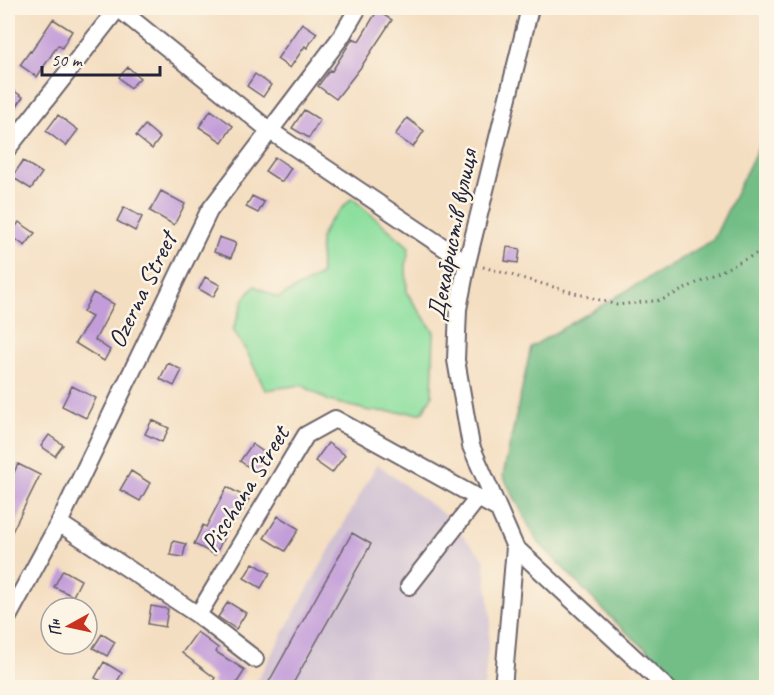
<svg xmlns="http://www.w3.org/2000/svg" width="774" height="695" font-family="Caveat,sans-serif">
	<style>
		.industrial { fill: #cebed1 }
		.green { fill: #8ddf9f; stroke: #58806d; stroke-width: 1.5 }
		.forest { fill: #72be86; stroke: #4a7060; stroke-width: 1.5 }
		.building { fill: #c29dd9 }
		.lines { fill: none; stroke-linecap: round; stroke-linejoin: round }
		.minor-casing { stroke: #6c646a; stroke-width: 20 }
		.path { stroke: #6c646a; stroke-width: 3; stroke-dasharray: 1.5 4.5; stroke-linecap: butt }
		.minor { stroke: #fff; stroke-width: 16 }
		.labels { text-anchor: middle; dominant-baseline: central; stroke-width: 5; stroke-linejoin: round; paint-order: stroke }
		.street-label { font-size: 26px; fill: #22223b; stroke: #fcf5e5 }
	</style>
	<rect width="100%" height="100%" fill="#fcf5e5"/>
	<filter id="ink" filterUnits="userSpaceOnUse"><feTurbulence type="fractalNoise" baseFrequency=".0167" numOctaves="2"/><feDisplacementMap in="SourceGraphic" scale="12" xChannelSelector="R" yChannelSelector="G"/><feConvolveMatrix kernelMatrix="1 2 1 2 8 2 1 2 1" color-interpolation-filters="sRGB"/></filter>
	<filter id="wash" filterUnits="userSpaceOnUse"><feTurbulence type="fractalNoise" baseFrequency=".008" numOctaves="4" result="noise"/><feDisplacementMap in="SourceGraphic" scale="24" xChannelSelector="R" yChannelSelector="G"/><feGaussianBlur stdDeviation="1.35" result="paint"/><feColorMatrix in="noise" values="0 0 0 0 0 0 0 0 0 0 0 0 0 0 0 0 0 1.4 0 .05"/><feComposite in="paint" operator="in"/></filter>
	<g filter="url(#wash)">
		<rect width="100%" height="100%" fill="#f4dec1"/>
		<!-- industrial -->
		<path class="industrial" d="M377,464L451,520L461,534L484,558L491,618L484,687L253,688Z"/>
		<!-- green -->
		<path class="green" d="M352,198L409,247L406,266L407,293L434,332L432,396L422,413L370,411L329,401L302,385L265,390L248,354L233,330L244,299L255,286L278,298L321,275L320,239L328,223Z"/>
		<!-- forest -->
		<path class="forest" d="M766,131V687H690L617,624L537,541L503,476L531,347L713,240Z"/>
		<g id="blocks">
			<!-- building -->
			<path class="building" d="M377,11L392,20L361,67L336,99L318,86L330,70L332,71L353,38L359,41Z
				M53,19L72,31L62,48L58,45L37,77L20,65L30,51L31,52Z
				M302,23L317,33L307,48L305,46L290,68L277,59Z
				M128,67L140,78L130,88L119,77Z
				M255,74L271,85L263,97L247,86Z
				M8,87L23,97L8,120Z
				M211,110L233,126L222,142L199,127Z
				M304,110L320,120L309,138L292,128Z
				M58,115L78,130L66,146L46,131Z
				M407,118L424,131L413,147L395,135Z
				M145,125L160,138L152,149L136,136Z
				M275,157L291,168L282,182L265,171Z
				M23,161L42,173L31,189L12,177Z
				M161,191L185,204L174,225L150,211Z
				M252,196L264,202L258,213L246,207Z
				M124,207L142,217L135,231L117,221Z
				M19,222L35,233L25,246L10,235Z
				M219,237L236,243L231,258L214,252Z
				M507,247L520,249L518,263L505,261Z
				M205,277L220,285L213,297L199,289Z
				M93,293L114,304L95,340L110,350L104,361L75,343L92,317L83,312Z
				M168,363L182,370L174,386L160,379Z
				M72,386L96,398L86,418L62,406Z
				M152,420L169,428L162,442L145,434Z
				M49,435L63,445L55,456L41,446Z
				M328,443L345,455L332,473L315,461Z
				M252,444L271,457L259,474L240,461Z
				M18,464L40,475L8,540V485Z
				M131,471L150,483L140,501L120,490Z
				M227,487L249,499L239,518L235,516L215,555L194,544L203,525L206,527Z
				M278,516L299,529L285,551L264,538Z
				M352,533L371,544L291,687H266Z
				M173,541L186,544L183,557L170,555Z
				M253,563L270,573L261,588L244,578Z
				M63,570L81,580L73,596L54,587Z
				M228,602L246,613L236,629L218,617Z
				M151,606L168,609L165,627L148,624Z
				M197,632L218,648L216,652L245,670L234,687H219L212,683L215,678L182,653Z
				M102,634L115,642L107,656L93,648Z
				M104,662L122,673L114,687L95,678Z"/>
		</g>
	</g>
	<g filter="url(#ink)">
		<use href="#blocks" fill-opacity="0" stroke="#6c646a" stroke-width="1.5"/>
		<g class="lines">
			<!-- minor casing -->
			<g class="minor-casing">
				<path id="minor" d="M118,8L269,130L467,263
					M530,8L467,263L458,309L456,360L471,446L515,547L667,688
					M8,148L118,8
					M59,523L198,615L306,435L335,419L498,509
					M409,586L478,498
					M198,615L255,659
					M8,617L59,523L209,211L341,37L358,8
					M503,688L515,547"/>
			</g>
			<!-- path -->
			<path class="path" d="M483,267L617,305L662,300L766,249"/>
			<!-- minor -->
			<use href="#minor" class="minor"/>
		</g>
	</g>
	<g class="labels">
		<!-- street labels -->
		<g class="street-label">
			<text transform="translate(452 235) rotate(-79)">Декабристів вулиця</text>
			<text transform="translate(142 290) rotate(-64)">Ozerna Street</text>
			<text transform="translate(245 489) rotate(-58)">Pischana Street</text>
		</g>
	</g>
	<!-- margin -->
	<rect width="774" height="695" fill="none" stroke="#fcf5e5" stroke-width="30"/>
	<!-- north arrow -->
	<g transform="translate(69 626) rotate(262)"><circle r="28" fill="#fcf5e5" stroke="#a5a1a1" stroke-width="1.5"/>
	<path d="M0-4.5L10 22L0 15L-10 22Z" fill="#c8321e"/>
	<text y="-9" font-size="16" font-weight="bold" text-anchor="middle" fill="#22223b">Пн</text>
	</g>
	<!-- scale -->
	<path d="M42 66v9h118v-9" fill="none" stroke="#22223b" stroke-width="3"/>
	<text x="51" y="66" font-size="18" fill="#22223b" stroke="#fcf5e5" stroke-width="4.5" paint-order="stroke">50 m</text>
</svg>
